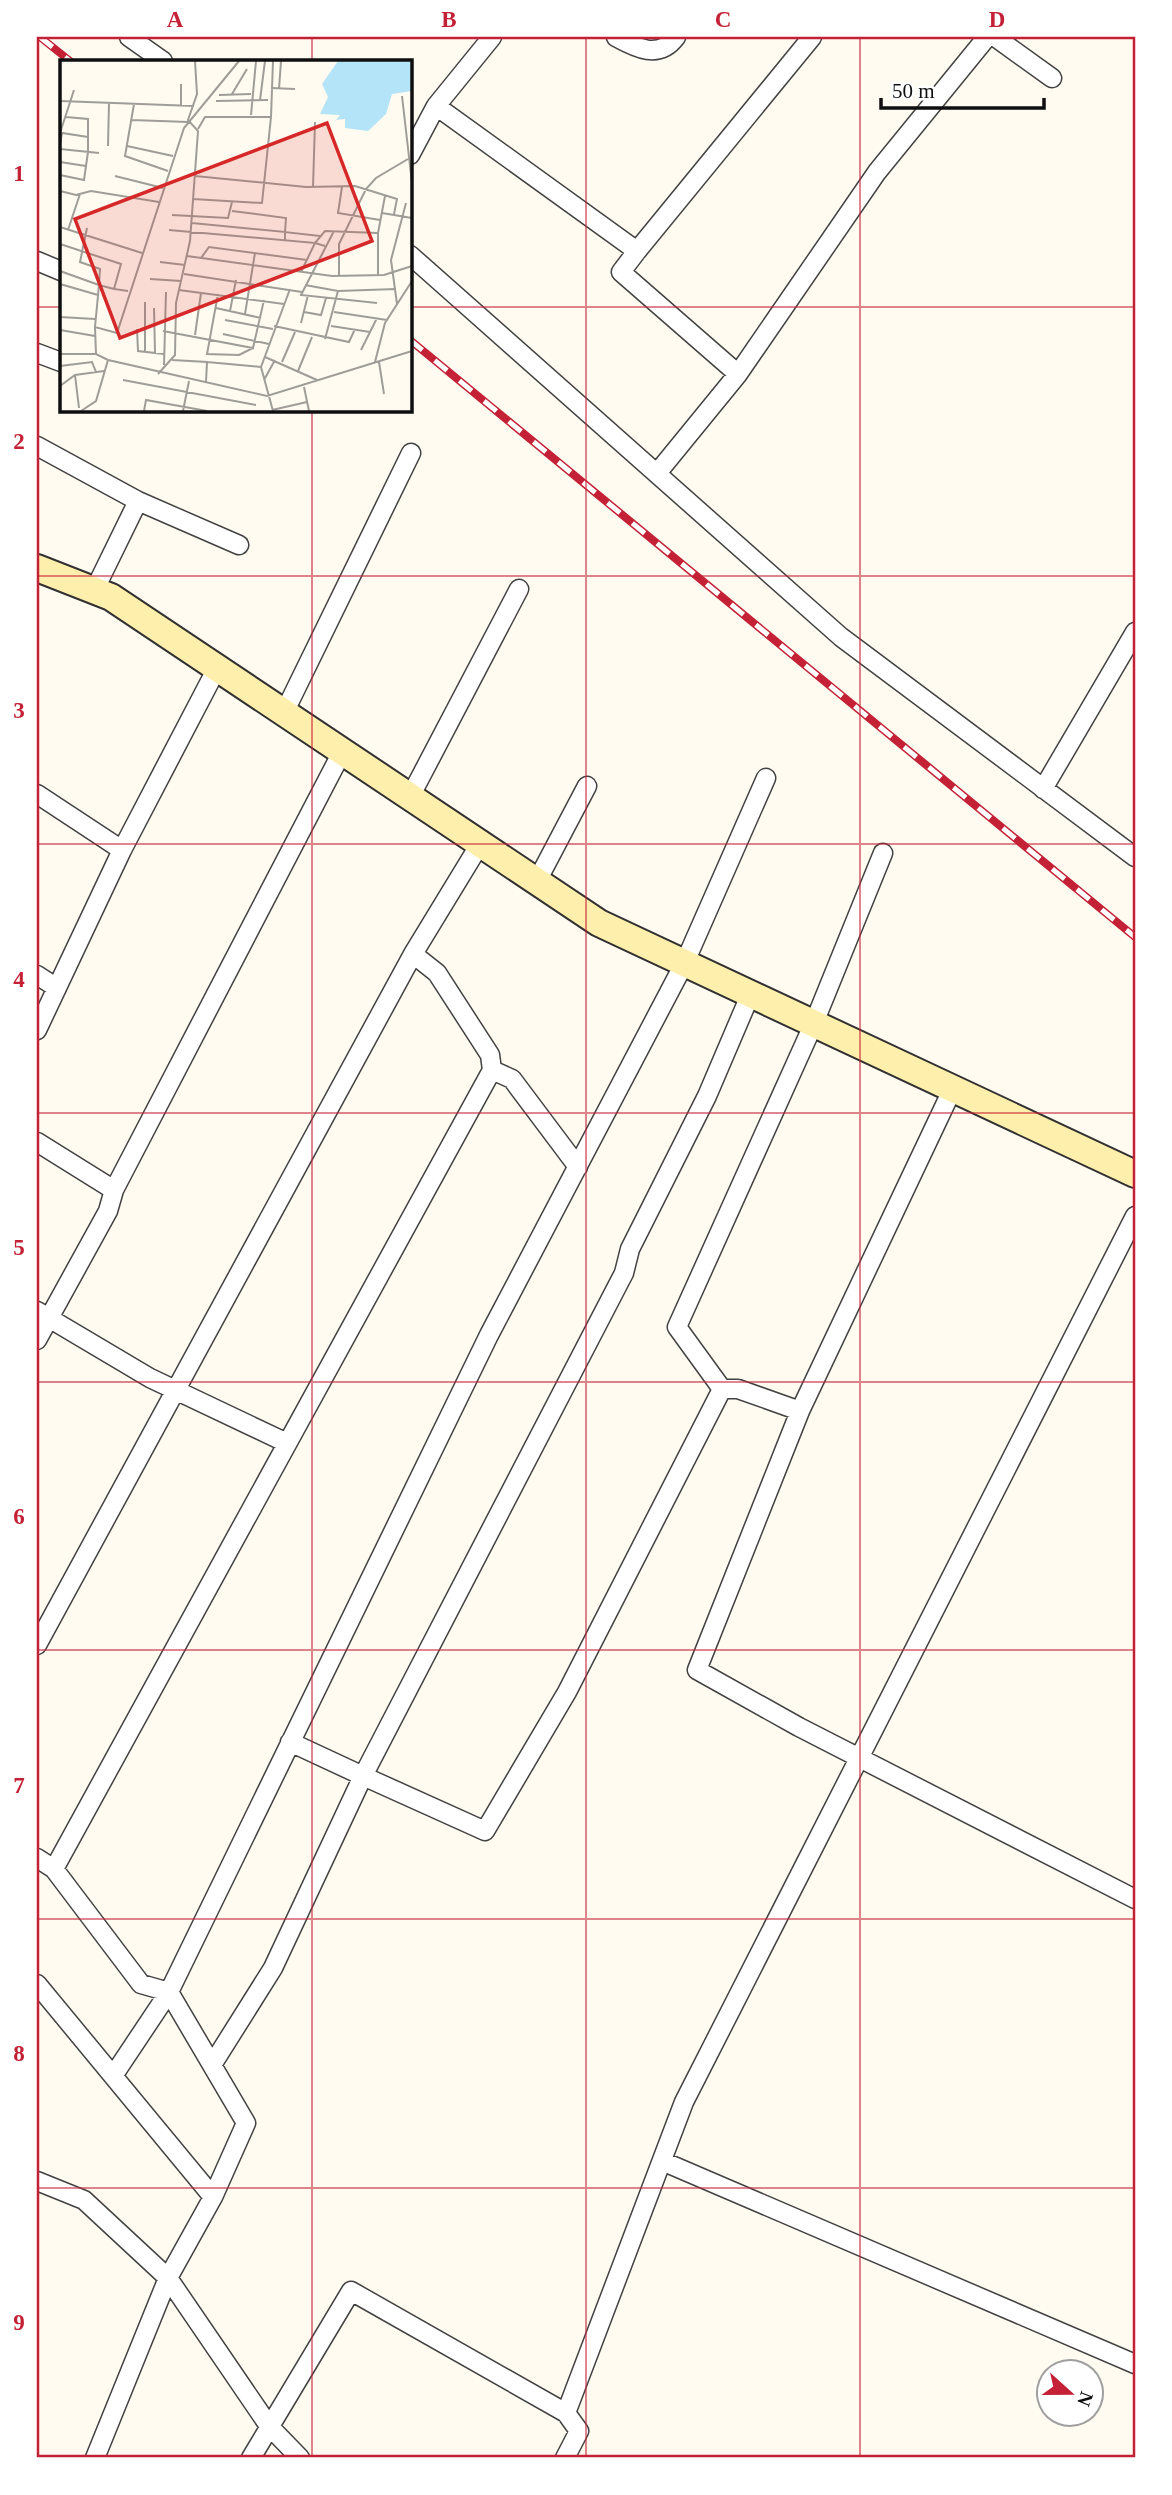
<svg xmlns="http://www.w3.org/2000/svg" width="1172" height="2495" font-family="'Times New Roman',serif">
	<style>
		.lines { fill: none; stroke-linecap: round; stroke-linejoin: round }
		.street-casing { stroke: #424242; stroke-width: 21 }
		.secondary-casing { stroke: #313131; stroke-width: 30 }
		.street { stroke: #fff; stroke-width: 18 }
		.secondary { stroke: #ffefac; stroke-width: 26 }
		.rail-casing { stroke: #c42136; stroke-width: 8 }
		.rail { stroke: #fff; stroke-width: 5; stroke-dasharray: 16; stroke-linecap: butt }
		.grid { fill: none; stroke: #c42136; stroke-width: 2; stroke-opacity: 0.55 }
		.inset-road { fill: none; stroke: #9f9d97; stroke-width: 2 }
		.view { fill: #d62828; fill-opacity: 0.15; stroke: #d62828; stroke-width: 3.5 }
		.inset-edge { fill: none; stroke: #0f0f0f; stroke-width: 3.5 }
		.neatline { fill: none; stroke: #c42136; stroke-width: 2.5 }
		.grid-label { font-size: 23px; text-anchor: middle; font-weight: bold; fill: #c42136 }
	</style>
	<rect width="100%" height="100%" fill="#fffbf1"/>
	<g class="lines">
		<!-- street casing -->
		<g class="street-casing">
			<path id="street" d="M129,37L163,61
				M616,37C636,48 659,60 676,37
				M995,37L1052,78
				M436,106L492,37
				M410,155L436,106L637,251L812,37
				M637,251L621,272L738,374
				M410,255L841,637L1135,857
				M37,261L61,271
				M37,353L61,362
				M37,446L138,501L239,545
				M658,472L738,374L877,172L987,37
				M94,591L138,501
				M284,713L411,453
				M1043,789L1135,632
				M37,794L122,850
				M410,797L519,589
				M537,881L587,786
				M37,975L57,988
				M37,1030L122,850L217,668
				M492,1070L512,1079L578,1167
				M953,1088L800,1411L697,1670L799,1727L1135,1899
				M37,1142L114,1190
				M37,1311L150,1378L287,1443
				M37,1340L108,1211L114,1190L342,752
				M722,1389L567,1692L485,1831L363,1776L624,1273L630,1249L707,1096L751,993
				M722,1389L677,1327L814,1023L883,853
				M722,1389H738L800,1411
				M37,1645L413,954L480,844
				M37,1858L54,1869L141,1984L169,1992L113,2076
				M54,1869L492,1070L490,1055L437,973L413,954
				M37,1984L213,2197
				M212,2065L273,1968L363,1776L290,1742
				M662,2161L1135,2364
				M37,2181L84,2200L168,2278L269,2426L300,2458
				M566,2413L684,2102L1135,1216
				M95,2458L168,2278L213,2197L246,2123L169,1992L489,1335L685,962L766,778
				M251,2458L351,2291L566,2413L579,2431L565,2458"/>
		</g>
		<!-- secondary casing -->
		<g class="secondary-casing">
			<path id="secondary" d="M37,568L111,597L599,923L1135,1174"/>
		</g>
		<!-- street -->
		<use href="#street" class="street"/>
		<!-- secondary -->
		<use href="#secondary" class="secondary"/>
		<!-- rail casing -->
		<g class="rail-casing">
			<path id="rail" d="M40,37L70,61
				M410,340L1135,937"/>
		</g>
		<!-- rail -->
		<use href="#rail" class="rail"/>
	</g>
	<!-- grid -->
	<path class="grid" d="M312,37V61M586,37V2458M860,37V2458M37,307H61M410,307H1135M312,410V2458M37,576H1135M37,844H1135M37,1113H1135M37,1382H1135M37,1650H1135M37,1919H1135M37,2188H1135"/>
	<!-- overview -->
	<g transform="translate(60 60)">
		<rect width="352" height="352" fill="#fffbf1"/>
		<path d="M278,1H352V31L332,34L326,54L308,71L285,68V59L276,60L280,55L260,54L268,37L262,24Z" fill="#b4e4f8"/>
		<path class="inset-road" d="M121,24V45M211,28L235,29M219,29L221,1M172,34L187,9M159,35L191,34M342,36L352,123M200,40L205,1M0,41L134,46M156,41L208,40M74,44L65,96L108,111M191,55L196,1M72,60L128,62M138,69L145,57H211L213,1M0,73L14,30M0,84L2,73L28,77M48,86L49,43M67,86L113,96M0,89L39,93M0,102L26,106M0,115L24,120L28,92V59L6,57M55,116L103,128M135,116L246,127L295,126L337,139L334,154M253,127L255,62M282,127L278,153L320,160M0,131L16,135L31,131L99,142M133,139L202,143L211,57M322,153L352,158M112,155L168,158L172,142M132,163L225,172L226,158L172,151M0,167L82,193M8,170L20,134M109,170L255,183L265,171L318,173M274,171L241,235L317,243M225,180V172L260,176M0,184L61,204L54,229L68,231M127,196L272,216L324,215L352,206M141,198L149,187L247,200M100,202L125,205M0,211L39,225L40,209L20,202L27,168M241,212L255,183L265,186M124,214L242,232M318,215V173L325,136M279,216V184L306,129L316,118L348,99M90,219L121,221M0,224L38,235M245,225L278,231L336,229M119,230L224,244M158,234L147,294L179,295L193,288M85,242V292M337,244L331,200L346,143M94,248L95,293M156,248L201,258M170,251L176,220M244,252L261,255L266,238M274,252L327,260M185,254L195,193M0,257L35,259M165,260L213,269M241,263L248,235M214,266L289,282L295,269M271,266L310,272M35,267L39,225L54,229M77,269L78,291L104,294M0,270L35,276M103,271L193,288L204,240M163,274L209,284M135,275L141,233M265,279L278,231M301,290L317,258M0,294H36L48,300M36,294L35,267L57,273L124,68L179,1M205,297L257,320M112,300L147,302L146,322M147,302L201,307M222,302L235,272M315,302L325,263L352,221M319,302L324,334M104,305L106,232M0,306L32,302L36,312M238,311L252,277M98,314L115,295L116,243L130,181L138,71L128,60L137,34L135,1M15,315L19,348M63,320L196,345M204,320L215,300M0,326L15,315L44,311M244,327L249,351M212,350L247,342M21,351L36,341L48,300L207,336L352,291M84,351L86,340L147,351M123,351L129,321M213,351L201,307L230,229"/>
		<path class="view" d="M267,63L312,181L60,278L15,159Z"/>
		<rect width="352" height="352" class="inset-edge"/>
	</g>
	<!-- border -->
	<rect width="1172" height="2495" fill="none" stroke="#ffffff" stroke-width="77"/>
	<!-- north arrow -->
	<g transform="translate(1070 2393) rotate(111)"><circle r="33" fill="#ffffff" stroke="#9f9f9f" stroke-width="2"/>
	<path d="M0-5L12 26L0 18L-12 26Z" fill="#c42136"/>
	<text y="-10" font-size="19" font-weight="bold" text-anchor="middle" fill="#0f0f0f">N</text>
	</g>
	<!-- scale -->
	<path d="M881 98v10h163v-10" fill="none" stroke="#0f0f0f" stroke-width="3.5"/>
	<text x="892" y="98" font-size="21" fill="#0f0f0f" stroke="#ffffff" stroke-width="5" paint-order="stroke">50 m</text>
	<rect x="38" y="38" width="1096" height="2418" class="neatline"/>
	<g class="grid-label">
		<text x="175" y="27">A</text>
		<text x="449" y="27">B</text>
		<text x="723" y="27">C</text>
		<text x="997" y="27">D</text>
		<text x="19" y="181">1</text>
		<text x="19" y="449">2</text>
		<text x="19" y="718">3</text>
		<text x="19" y="987">4</text>
		<text x="19" y="1255">5</text>
		<text x="19" y="1524">6</text>
		<text x="19" y="1793">7</text>
		<text x="19" y="2061">8</text>
		<text x="19" y="2330">9</text>
	</g>
</svg>
